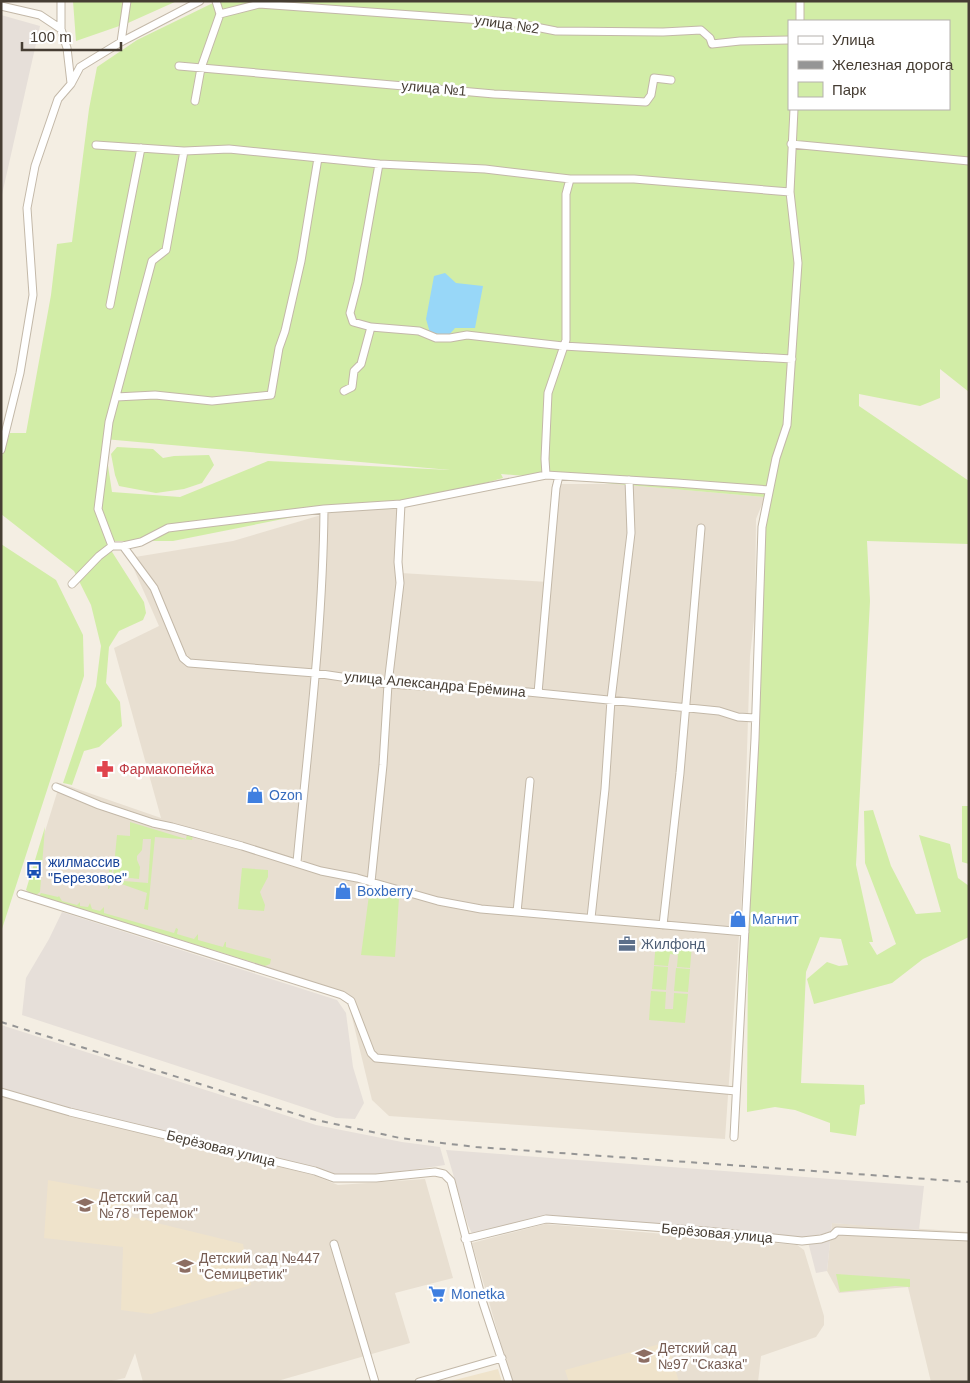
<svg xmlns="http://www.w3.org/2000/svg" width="970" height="1383" font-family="Arial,sans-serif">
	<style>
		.residential { fill: #e8dfd1 }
		.industrial { fill: #e6dfd9 }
		.education { fill: #efe3cb }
		.green { fill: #d2eda7; fill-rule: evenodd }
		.water { fill: #98d7f8 }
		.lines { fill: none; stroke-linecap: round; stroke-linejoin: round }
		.minor-casing { stroke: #c3b8a8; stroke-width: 9 }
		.minor { stroke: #fff; stroke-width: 7 }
		.rail { stroke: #959595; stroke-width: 2; stroke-dasharray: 6 6; stroke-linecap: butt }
		.labels { text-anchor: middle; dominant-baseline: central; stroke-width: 5; stroke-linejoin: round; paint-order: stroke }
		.street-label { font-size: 14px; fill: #463d33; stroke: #fff }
		.health-label { font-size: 14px; fill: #be3a42; stroke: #fff; text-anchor: start }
		.shop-label { font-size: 14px; fill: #366cbe; stroke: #fff; text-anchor: start }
		.transit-label { font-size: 14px; fill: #164399; stroke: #fff; text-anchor: start }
		.service-label { font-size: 14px; fill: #4e5e75; stroke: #fff; text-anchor: start }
		.education-label { font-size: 14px; fill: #785e54; stroke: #fff; text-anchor: start }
	</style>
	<rect width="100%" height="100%" fill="#f4eee3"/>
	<!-- residential -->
	<path class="residential" d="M552,484H617L765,497L756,519L755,611L750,656L743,878L725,1139L389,1116L372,1100L349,1005L339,998L24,899L60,783L161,818L114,648L159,626L129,558L233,541L328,513L403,504L401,573L548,582L554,533Z
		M1,1094L71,1115L313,1175L338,1185L425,1179L453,1278L395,1293L410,1343L274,1382H143L135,1353L125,1378L107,1382H1Z
		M832,1223L969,1232V1382H931L908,1287L839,1293L827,1271Z
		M545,1224L797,1245L804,1250L824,1316V1325L816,1337L761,1356L758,1382H512L472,1243Z"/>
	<!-- industrial -->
	<path class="industrial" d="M1,15L40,26L1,199Z
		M62,912L337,1000L346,1013L353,1067L364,1103L355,1119L336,1118L22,1015L26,978L49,939Z
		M1,1025L316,1125L402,1142L440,1147L445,1165L384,1174L340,1176L70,1110L1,1089Z
		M446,1150L924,1186L919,1230L832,1223L827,1271L816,1273L807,1238L548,1215L473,1236L468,1225Z"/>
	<!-- education -->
	<path class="education" d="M48,1180L125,1194L124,1215L243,1244L251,1285L151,1314L121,1310L123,1247L44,1238Z
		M667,1342L679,1382H569L565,1370Z
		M498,1369L502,1382H447Z"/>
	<!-- green -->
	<path class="green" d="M73,1H177L128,23L76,41Z
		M217,1H969V392L940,369V398L920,406L859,394V406L969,481V544L867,541L870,601L856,865L873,942H869L877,955L896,944L865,863L864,811L873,810L891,866L916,914L941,912L919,835L950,844L958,878L969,886V937L923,959L892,983L814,1004L807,979L827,962L839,966L848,965L841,939L820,937L806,972L801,1083L864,1085L865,1104L860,1105L856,1136L830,1132V1123L795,1110L775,1107L747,1112L748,949L754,797L759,741L764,497L501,474L503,478L391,509L323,511L173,541H113L107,544L144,602L146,613L143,620L119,631L109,647L106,683L120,702L122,726L99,747L84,751L72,785L63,783L96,686L101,646L91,605L74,571L1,514V459L10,433H26L51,295L57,244L72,242L89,109L97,67L137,40ZM789,21H949V109H789ZM104,439L450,470L268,461L180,497L112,492Z
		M117,447L153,449L163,458L174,456L209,455L214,465L202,483L184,489L156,493L119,486L115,475L111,454Z
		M1,544L56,580L83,635L84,676L1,932Z
		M962,806H969V864L962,862Z
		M130,822L186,839L187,834L193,836L192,840L155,837L148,910L144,909L147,893L113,881L109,889H108L109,869L112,870V880L148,883L151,839H143L142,850L137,856V860L140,867L139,879L113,876L117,835L130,836Z
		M45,827L40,892L35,896L26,890Z
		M242,868L268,870V877L260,892L265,905L264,911L238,909Z
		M41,893L58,897L59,896L62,901L77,905L80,902V906L88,907L90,903L92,909L100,911L104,907V913L174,933L176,928L178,929L177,934L194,939L198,934V940L223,947L225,942H226V947L271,959L270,964L265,966L39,896Z
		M369,895L399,898L395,957L361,955Z
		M656,941L692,945L690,968L677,967L678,955L670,954L668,966L654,965Z
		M654,966L668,967L666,990L652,989Z
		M676,968L690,969L688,992L674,991Z
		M651,991L666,992L665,1009H673L674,993L688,994L685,1023L649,1020Z
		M836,1274L910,1279V1287L895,1286L840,1292Z"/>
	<!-- water -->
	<path class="water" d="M445,273L456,283L483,286L475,328H455L449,335L430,333L426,319L434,276Z"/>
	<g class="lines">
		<!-- minor casing -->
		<g class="minor-casing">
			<path id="minor" d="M800,1V21
				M1,6L40,15L61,29L67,48L71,83
				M220,14L259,4L510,22L556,31L663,32L701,30L710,38L712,44L740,41L789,40
				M61,29V1
				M121,42L127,1
				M179,66L494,94L646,102L651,95L654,78L671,80
				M195,101L201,68L220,14L216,1
				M791,144L969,161
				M96,145L184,151L229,149L379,164L485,169L570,179H634L790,192
				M110,305L141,148
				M371,327L419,331L436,338H450L467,335L563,346L792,359
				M344,391L352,387L354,371L361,364L371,327L353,322L350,313L358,282L379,164
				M116,397L155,395L212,401L271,395L279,348L285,331L301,261L318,158
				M1,450L20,373L33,295L27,208L35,166L58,99L71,84L80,67L121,42L200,1
				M546,475L545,459L548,393L566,340V194L570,179
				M112,546L98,509L109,422L152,261L166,250L184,151
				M123,546L154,588L183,658L189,663L315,673L388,684L528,692L719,711L738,717L755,718
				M72,584L99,556L112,546H123L141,542L168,528L324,509L401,504L546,475L677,483L769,490
				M538,693L556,488L559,476
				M56,787L99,805L153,823L172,827L242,846L321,871L357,878L438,901L481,909L745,932
				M297,862C308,745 323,627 324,509
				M371,882L383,765L388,684L400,583L398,562L401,504
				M21,894L342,995L351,1001L371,1053L376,1058L736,1091
				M517,912L530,781
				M591,918L605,789L611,700L631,533L629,480
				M663,925L680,773L701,528
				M1,1092L70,1112L315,1171L334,1178H376L435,1172L444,1174L451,1181L483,1303L509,1382
				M734,1137L755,739L762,527L776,458L787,425L798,263L790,192L794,109
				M465,1239L546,1219L706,1231L802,1241L821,1239L833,1235L837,1231L969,1237
				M334,1244L375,1382
				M419,1382L502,1358"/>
		</g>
		<!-- minor -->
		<use href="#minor" class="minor"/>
		<!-- rail -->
		<path class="rail" d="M1,1022L312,1119L400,1138L476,1147L969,1182"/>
	</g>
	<!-- icons -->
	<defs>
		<g id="pharmacy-bare" transform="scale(1.35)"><path d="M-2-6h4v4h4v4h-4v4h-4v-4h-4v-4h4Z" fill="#e0444e" stroke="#fff" stroke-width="2.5" paint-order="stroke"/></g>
		<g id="shop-bare" transform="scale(1.35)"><path d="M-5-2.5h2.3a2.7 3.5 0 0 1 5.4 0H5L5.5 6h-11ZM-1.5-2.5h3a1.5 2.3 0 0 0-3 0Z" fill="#3f7fe0" stroke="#fff" stroke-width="2.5" paint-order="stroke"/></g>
		<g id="bus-bare" transform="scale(1.35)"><path d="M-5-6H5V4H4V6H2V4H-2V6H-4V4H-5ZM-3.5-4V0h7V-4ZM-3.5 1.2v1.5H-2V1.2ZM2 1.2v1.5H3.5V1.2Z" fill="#1a4fb4" stroke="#fff" stroke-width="2.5" paint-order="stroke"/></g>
		<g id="office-bare" transform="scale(1.35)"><path d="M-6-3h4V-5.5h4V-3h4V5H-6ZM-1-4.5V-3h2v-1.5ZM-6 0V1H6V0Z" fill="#5c6f8a" stroke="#fff" stroke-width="2.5" paint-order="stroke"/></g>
		<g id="school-bare" transform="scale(1.35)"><path d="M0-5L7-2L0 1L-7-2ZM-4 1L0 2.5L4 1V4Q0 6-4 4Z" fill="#8d6e63" stroke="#fff" stroke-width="2.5" paint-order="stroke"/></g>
		<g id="supermarket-bare" transform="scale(1.35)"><path d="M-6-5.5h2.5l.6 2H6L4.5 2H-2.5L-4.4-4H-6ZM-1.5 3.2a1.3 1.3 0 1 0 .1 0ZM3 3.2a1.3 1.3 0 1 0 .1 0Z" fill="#3f7fe0" stroke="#fff" stroke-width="2.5" paint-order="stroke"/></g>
	</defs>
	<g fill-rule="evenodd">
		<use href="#pharmacy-bare" x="105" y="769"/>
		<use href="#shop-bare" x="255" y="795"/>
		<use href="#bus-bare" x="34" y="870"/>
		<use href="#shop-bare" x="343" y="891"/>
		<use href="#shop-bare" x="738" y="919"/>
		<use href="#office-bare" x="627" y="944"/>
		<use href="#school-bare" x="85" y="1205"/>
		<use href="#school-bare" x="185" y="1266"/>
		<use href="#supermarket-bare" x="437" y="1294"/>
		<use href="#school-bare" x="644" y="1356"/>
	</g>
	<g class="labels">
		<!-- street labels -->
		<g class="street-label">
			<text transform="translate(507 24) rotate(8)">улица №2</text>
			<text transform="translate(434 88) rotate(5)">улица №1</text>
			<text transform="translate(435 684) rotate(5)">улица Александра Ерёмина</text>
			<text transform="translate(221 1148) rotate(14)">Берёзовая улица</text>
			<text transform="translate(717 1233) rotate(5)">Берёзовая улица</text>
		</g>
		<!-- health labels -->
		<g class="health-label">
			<text x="119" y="769">Фармакопейка</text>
		</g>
		<!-- shop labels -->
		<g class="shop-label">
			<text x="269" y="795">Ozon</text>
			<text x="357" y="891">Boxberry</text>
			<text x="752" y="919">Магнит</text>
			<text x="451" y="1294">Monetka</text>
		</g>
		<!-- transit labels -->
		<g class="transit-label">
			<text x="48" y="862">жилмассив<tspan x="48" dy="16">"Березовое"</tspan></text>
		</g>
		<!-- service labels -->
		<g class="service-label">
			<text x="641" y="944">Жилфонд</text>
		</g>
		<!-- education labels -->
		<g class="education-label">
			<text x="99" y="1197">Детский сад<tspan x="99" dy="16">№78 "Теремок"</tspan></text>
			<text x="199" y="1258">Детский сад №447<tspan x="199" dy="16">"Семицветик"</tspan></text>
			<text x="658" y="1348">Детский сад<tspan x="658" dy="16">№97 "Сказка"</tspan></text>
		</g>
	</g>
	<!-- border -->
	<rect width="970" height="1383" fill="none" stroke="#463d33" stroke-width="5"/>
	<!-- legend -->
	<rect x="788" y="20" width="162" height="90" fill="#ffffff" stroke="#b5b1ad"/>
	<rect x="798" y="36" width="25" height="8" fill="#ffffff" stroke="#b5b1ad"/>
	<text x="832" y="45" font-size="15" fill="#463d33">Улица</text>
	<rect x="798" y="61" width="25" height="8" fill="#959595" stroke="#b5b1ad"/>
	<text x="832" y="70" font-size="15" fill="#463d33">Железная дорога</text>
	<rect x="798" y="82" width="25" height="15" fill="#d2eda7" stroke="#b5b1ad"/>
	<text x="832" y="95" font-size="15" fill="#463d33">Парк</text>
	<!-- scale -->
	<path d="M22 42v8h99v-8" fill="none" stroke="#463d33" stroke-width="2.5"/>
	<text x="30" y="42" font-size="15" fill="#463d33" stroke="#ffffff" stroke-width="4" paint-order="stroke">100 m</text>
</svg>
